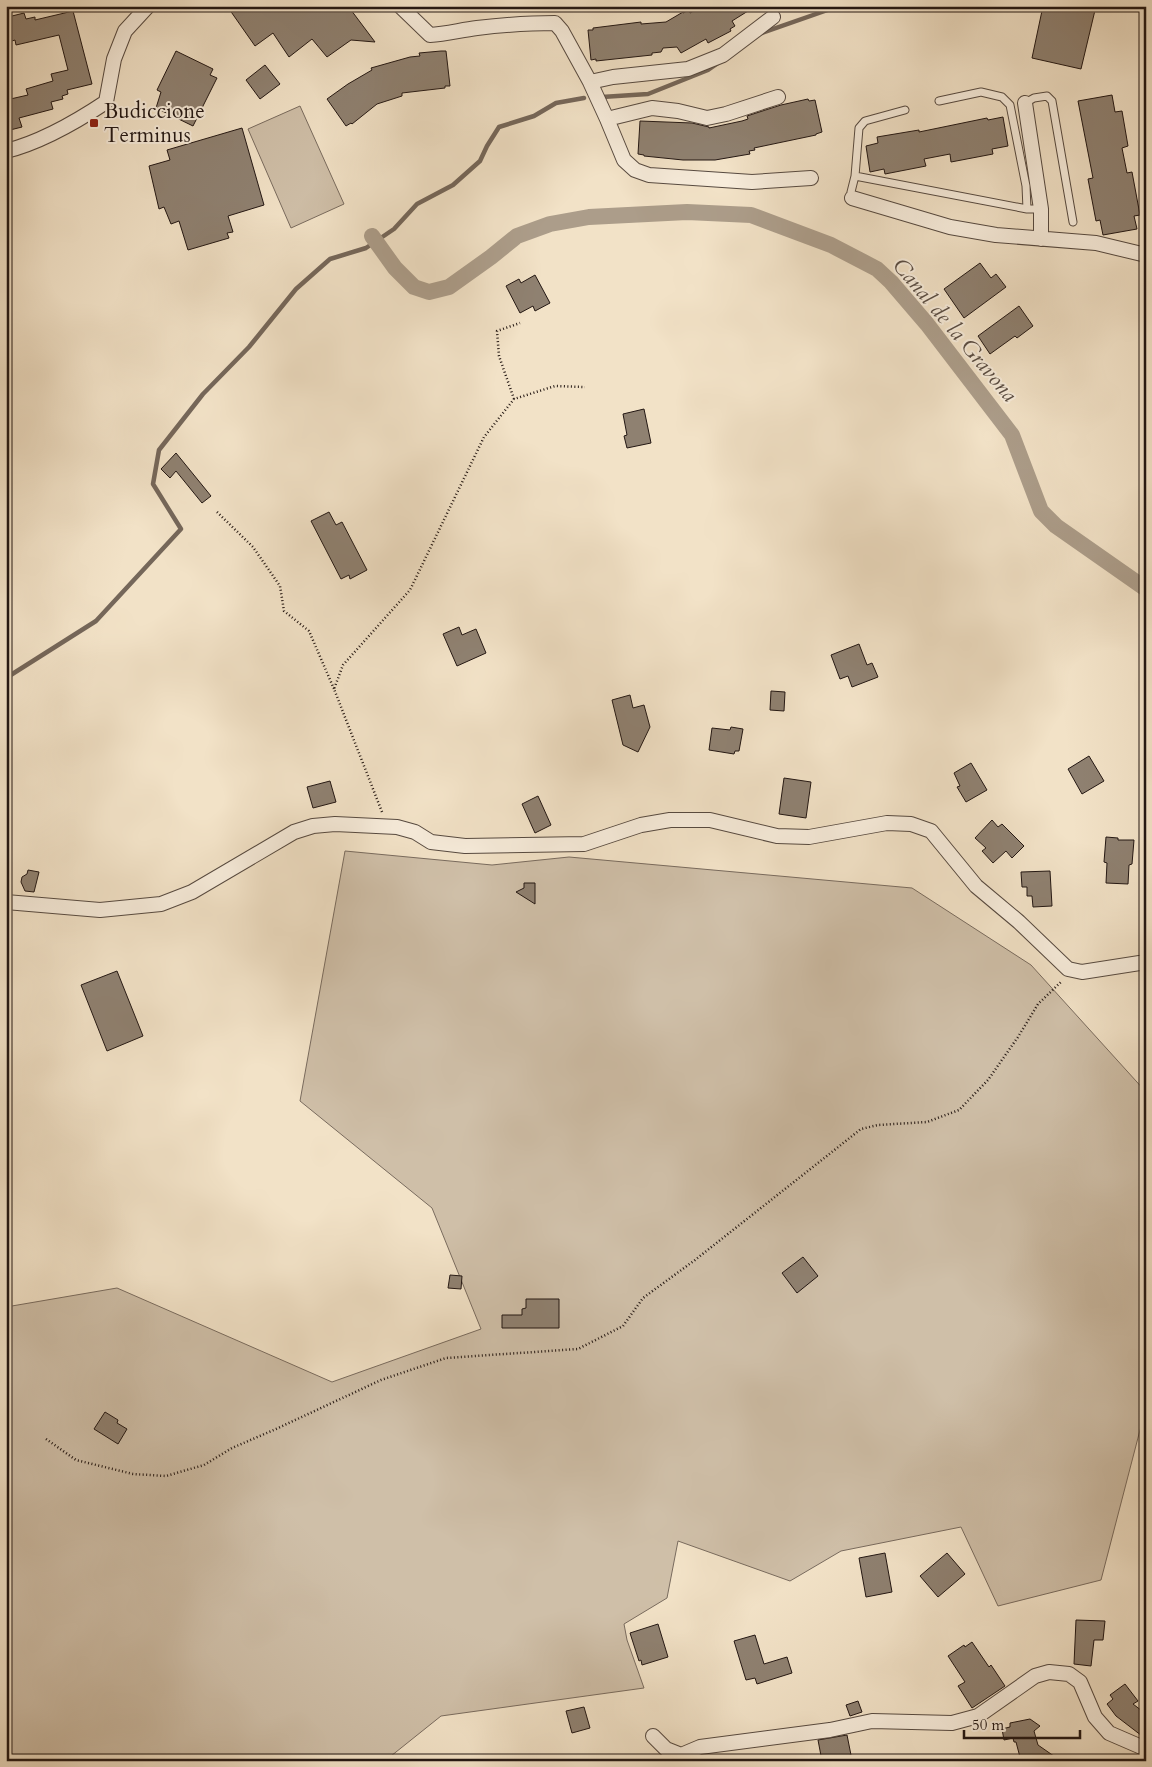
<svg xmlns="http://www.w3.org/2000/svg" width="1152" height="1767" font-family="Cardo,serif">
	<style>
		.green { fill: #cfbfa8; stroke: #796b5e }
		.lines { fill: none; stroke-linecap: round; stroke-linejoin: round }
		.stream { stroke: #75675a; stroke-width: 4.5 }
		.canal { stroke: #ac9d8a; stroke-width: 16 }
		.building { fill: #8f8171; stroke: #231713 }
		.lane-casing { stroke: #574a40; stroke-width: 9 }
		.street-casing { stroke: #574a40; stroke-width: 16 }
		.path { stroke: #231713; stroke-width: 2.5; stroke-dasharray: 1 2.5; stroke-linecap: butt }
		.lane { stroke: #f7ecdb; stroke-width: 7 }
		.street { stroke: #f7ecdb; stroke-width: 14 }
		.poi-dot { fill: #8f2418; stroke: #f7ecdb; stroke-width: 2 }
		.labels { text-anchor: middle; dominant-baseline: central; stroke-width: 4; stroke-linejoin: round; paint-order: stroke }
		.poi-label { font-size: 21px; fill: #231713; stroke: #f7ecdb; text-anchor: start }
		.water-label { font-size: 22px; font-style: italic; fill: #5a4d43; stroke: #f7ecdb }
	</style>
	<rect width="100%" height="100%" fill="#f2e2c7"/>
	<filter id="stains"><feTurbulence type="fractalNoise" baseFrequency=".004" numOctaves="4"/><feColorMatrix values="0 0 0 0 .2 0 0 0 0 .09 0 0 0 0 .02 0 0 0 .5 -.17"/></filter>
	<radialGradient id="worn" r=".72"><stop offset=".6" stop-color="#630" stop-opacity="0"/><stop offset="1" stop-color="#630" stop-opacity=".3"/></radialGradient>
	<!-- green -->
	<path class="green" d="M300,106L344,204L291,228L248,129Z
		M345,851L492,865L569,857L912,888L1031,965L1146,1092V1407L1101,1580L998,1606L961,1527L841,1551L790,1581L678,1541L667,1598L624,1624L627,1640L644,1688L441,1716L391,1756L395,1761H6V1307L117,1288L332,1382L481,1329L432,1208L300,1101Z"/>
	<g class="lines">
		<!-- stream -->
		<path class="stream" d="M762,33L839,6
			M602,97L648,94L708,70L718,63
			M6,678L96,621L181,529L153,484L159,450L203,394L249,347L296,289L330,259L366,248L394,229L417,204L453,185L480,161L487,146L499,127L534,116L556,103L584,98"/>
		<!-- canal -->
		<path class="canal" d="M372,236L395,268L414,287L429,292L449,287L491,257L517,236L550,224L589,217L687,212L751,215L831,245L877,269L891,282L927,324L1012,435L1041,511L1056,526L1146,589"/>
	</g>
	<!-- building -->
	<path class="building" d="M227,6H348L375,42L351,40L327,57L312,39L289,57L273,33L255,46Z
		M703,6H756L732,21L735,26L730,29L731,31L708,43L706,39L681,53L677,47L663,48L661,52L652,53V55L596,61V59L591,60L588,30H593V28L641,22V24L666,22L683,12V13L689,10L690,13Z
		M1043,6H1096L1081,69L1032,58Z
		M73,11L92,84L67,90L68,94L62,96L63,99L51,102L53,109L19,118L22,127L6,131V100L28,95L26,89L53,81L51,74L68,70L59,35L16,45L15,40L6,43V21L9,20L8,17L24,13L26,19L35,17V20Z
		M176,51L213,69L210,75L217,78L193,126L156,108L161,92L157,90Z
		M441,51H446L450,86H445V88L402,93V96L377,104L352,124L351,123L346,126L327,99L348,84L372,70L371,68L410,57L420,56L419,53Z
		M265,65L280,84L260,99L246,80Z
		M1112,95L1115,112L1122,111L1128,146L1122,148L1127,173L1132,172L1140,215L1134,216L1137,229L1103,235L1100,220L1096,221L1088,179L1093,178L1078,101Z
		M808,99L809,101L815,100L822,132L816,134V135L754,148L755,150L749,151L750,154L715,160H683L644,156V155L638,154L640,121L692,123L709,127V128L742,121L748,119L747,116L781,105Z
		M1003,117L1008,146L992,149L993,154L951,162L950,154L924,159L926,166L885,174L884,169L870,172L866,146L878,143L877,137L919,130V132L987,118L988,120Z
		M242,128L264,205L228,216L233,232L227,233L229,238L188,250L179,221L171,224L164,207L159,209L149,166L170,160L167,150Z
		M980,263L991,278L996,274L1006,287L964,318L944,289Z
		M535,275L550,303L535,311L533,306L520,313L506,286L519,279L521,283Z
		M1019,306L1033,326L1017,338L1015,336L990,354L978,336Z
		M644,409L651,443L627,448L624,436L627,435L623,414Z
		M176,453L211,496L202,503L176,471L170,478L161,469Z
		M329,512L336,525L342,522L367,570L350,579L349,575L341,579L311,521Z
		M459,627L462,635L476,629L486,653L457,666L443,634Z
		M859,644L867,665L872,663L878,677L852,687L848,676L840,679L831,655Z
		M771,691L785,692L784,711L770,710Z
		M630,695L633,708L644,705L650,727L638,752L623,745L612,700Z
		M731,727L743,729L739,751H735L734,754L709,750L712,728L730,730Z
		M1089,756L1104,781L1082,794L1068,769Z
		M971,763L987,790L966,802L957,787L960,786L954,773Z
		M784,778L811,782L806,818L779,814Z
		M330,781L336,802L313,808L307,787Z
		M538,796L551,825L535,833L522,804Z
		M992,820L998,827L1002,824L1024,846L1012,858L1006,851L993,863L982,851L986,848L975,838Z
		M1106,837L1118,838V840H1134L1132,864L1129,865L1128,884L1106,883L1107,863L1104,862Z
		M28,870L39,872L34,892L25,891L21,882L22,877L27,874Z
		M1050,871L1052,906L1033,907L1032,896H1027V887H1022L1021,872Z
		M524,883H535V904L516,892L524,888Z
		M117,971L143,1036L107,1051L81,985Z
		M803,1257L818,1276L797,1293L782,1273Z
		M450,1275L462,1276L461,1289L448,1288Z
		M526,1299H559V1328H502V1315H522V1309L526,1308Z
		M105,1412L118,1420L117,1423L127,1429L118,1444L94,1429Z
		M885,1553L892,1592L866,1597L859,1558Z
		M947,1553L965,1574L938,1597L920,1576Z
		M1076,1620L1105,1621L1103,1640H1094L1091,1666L1074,1664Z
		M658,1624L668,1657L642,1665L641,1660L639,1661L630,1633Z
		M755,1635L764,1664L787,1657L792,1673L757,1684L755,1678L746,1680L734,1641Z
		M972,1642L989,1667L991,1665L1005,1686L972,1708L958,1686L965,1682L948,1656L964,1645L965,1647Z
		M1125,1684L1138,1701L1133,1704L1146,1714V1739L1116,1716L1107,1704L1113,1699L1110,1695Z
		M858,1701L862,1712L850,1716L846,1705Z
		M584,1707L590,1728L572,1733L566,1711Z
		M1030,1719L1040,1726L1034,1731L1038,1745L1061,1761H1021L1016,1742H1014L1013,1738L1004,1740L1002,1729L1010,1727V1723Z
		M847,1735L851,1755L822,1761L818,1740Z"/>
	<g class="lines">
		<!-- lane casing -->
		<g class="lane-casing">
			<path id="lane" d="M939,101L981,92L1002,97L1010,105L1026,186L1027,209
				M1025,103L1034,98L1047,96L1052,101L1073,222
				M855,176L1027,209H1041
				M852,198L851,192L855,176L859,128L865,121L905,110"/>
		</g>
		<!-- street casing -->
		<g class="street-casing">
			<path id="street" d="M400,6L430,35C446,34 461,30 477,28C503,25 529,23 555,23L562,31L590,82L613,77L688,69L723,55L773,17
				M590,82L607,119L652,108L678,111L707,118L726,114L778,97
				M1025,103L1041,209V239
				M607,119L624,160L635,170L649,175L752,182L811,178
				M6,151C42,142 76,122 106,102L114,59L125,31L148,6
				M852,198L950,227L996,235L1096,243L1146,255
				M6,902L100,910L161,904L192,892L294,832L313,826L335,824L397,827L415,832L431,842L465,846L584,844L641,825L670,820H710L777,836L809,837L887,823L911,824L931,831L976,886L1019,922L1068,969L1082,972L1146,962
				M653,1736L666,1749L681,1755L700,1747L830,1730L872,1721L952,1723L978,1716L1035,1676L1049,1672L1069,1674L1080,1682L1095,1717L1109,1733L1146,1749"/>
		</g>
		<!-- path -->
		<path class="path" d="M514,399L499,356L497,331L520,323
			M217,512L253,547L280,586L284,611L309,631L334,689
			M382,812L334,689L343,665L410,590L484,437L514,399L555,386L585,387
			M46,1439L76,1460L133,1474L166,1476L204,1465L232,1448L276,1429L381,1380L446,1358L578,1349L623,1326L643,1298L695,1260L861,1129L878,1125L927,1122L959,1110L988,1080L1018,1037L1038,1004L1062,981"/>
		<!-- lane -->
		<use href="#lane" class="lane"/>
		<!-- street -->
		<use href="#street" class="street"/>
	</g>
	<!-- markers -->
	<rect class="poi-dot" x="89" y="118" width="10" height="10" rx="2.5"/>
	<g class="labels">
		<!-- poi labels -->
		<g class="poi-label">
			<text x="104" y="111">Budiccione<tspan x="104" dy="24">Terminus</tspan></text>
		</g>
		<!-- water labels -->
		<g class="water-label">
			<text transform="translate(955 330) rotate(50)">Canal de la Gravona</text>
		</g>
	</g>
	<!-- margin -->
	<rect width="1152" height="1767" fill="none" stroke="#f2e2c7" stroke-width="25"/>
	<rect x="8" y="8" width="1137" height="1752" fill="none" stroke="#231713" stroke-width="2.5"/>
	<rect x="12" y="12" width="1127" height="1742" fill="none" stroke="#231713"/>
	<!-- scale -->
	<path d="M964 1730v8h116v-8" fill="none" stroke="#231713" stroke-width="2.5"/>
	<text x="972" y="1730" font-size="15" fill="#231713" stroke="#f7ecdb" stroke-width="4" paint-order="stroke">50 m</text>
	<rect width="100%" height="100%" filter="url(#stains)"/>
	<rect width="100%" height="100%" fill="url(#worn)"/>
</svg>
